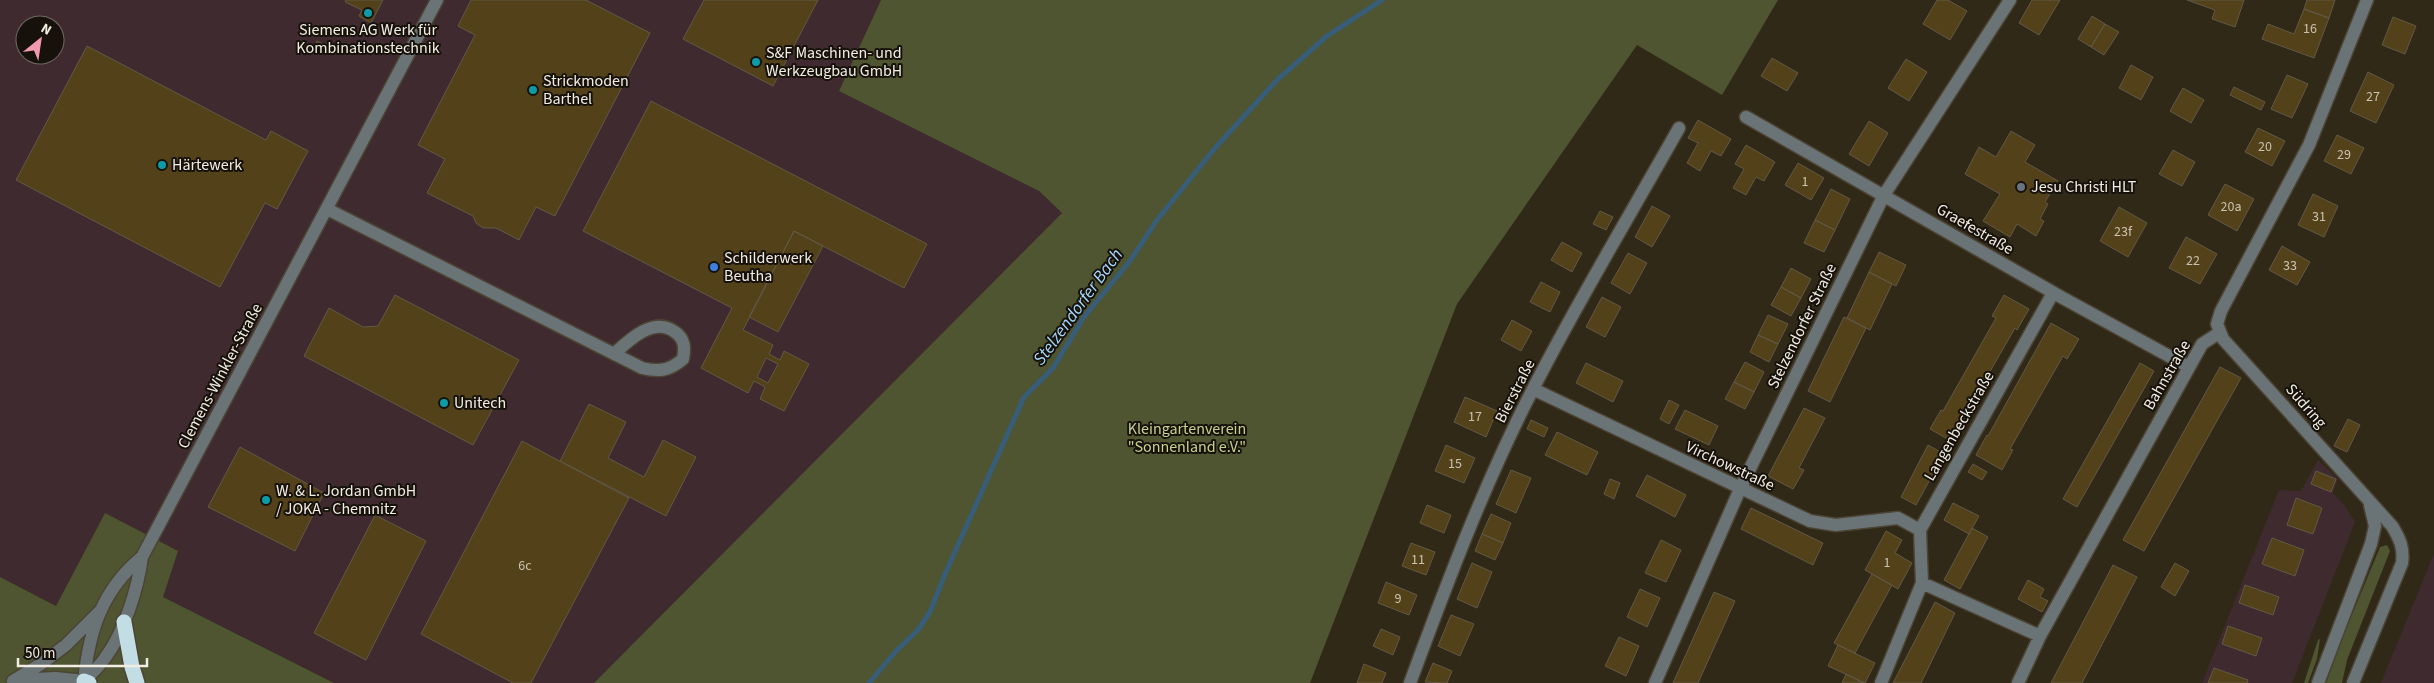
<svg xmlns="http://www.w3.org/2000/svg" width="2434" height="683" font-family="'Source Sans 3',sans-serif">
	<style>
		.industrial { fill: #3f2b2f; fill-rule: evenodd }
		.green { fill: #4f5530 }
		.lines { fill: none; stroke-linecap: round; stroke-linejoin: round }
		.stream { stroke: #375d79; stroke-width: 5 }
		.building { fill: #534219; stroke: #615946; fill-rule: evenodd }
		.minor-casing { stroke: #4c4434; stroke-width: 15 }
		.highway-casing { stroke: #4c4434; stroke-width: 18 }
		.minor { stroke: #6a7477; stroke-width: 12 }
		.highway { stroke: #c2dde4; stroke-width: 15 }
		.culture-dot { fill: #0f9aa8; stroke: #16120b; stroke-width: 2 }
		.worship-dot { fill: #6b7280; stroke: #16120b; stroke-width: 2 }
		.shop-dot { fill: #3f7fe0; stroke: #16120b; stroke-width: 2 }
		.labels { text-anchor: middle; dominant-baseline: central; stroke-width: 4; stroke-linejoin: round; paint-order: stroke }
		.number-label { font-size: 14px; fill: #cac2b0 }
		.poi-label { font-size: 16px; fill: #f2ede3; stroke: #16120b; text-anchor: start }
		.street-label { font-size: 16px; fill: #f2ede3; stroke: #16120b }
		.park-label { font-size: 16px; fill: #c6d28c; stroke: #16120b }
		.water-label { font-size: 18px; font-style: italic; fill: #a7d9ff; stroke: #16120b }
	</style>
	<rect width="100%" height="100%" fill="#312918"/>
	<!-- industrial -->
	<path class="industrial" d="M0,0H881L839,91L1039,191L1062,213L596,683H334L163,597L105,513L56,606L0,577ZM25,25H55V55H25Z
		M2318,460L2338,479L2333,493L2344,505L2355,522L2292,683H2202L2279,490L2301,491Z
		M2434,554V683H2381L2426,573Z"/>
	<!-- green -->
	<path class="green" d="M881,0H1778L1722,95L1637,45L1457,304L1310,683H594L1062,213L1039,191L839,91Z
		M105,513L178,551L163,597L334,683H0V577L56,606Z
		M2387,545L2390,551L2347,660L2342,683H2326L2344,634L2380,547Z
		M2320,639L2317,659L2308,683H2304L2318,640Z"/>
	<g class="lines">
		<!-- stream -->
		<path class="stream" d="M869,683L896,651L918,630L930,612L945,574L1024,397L1053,368L1084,317L1130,261L1157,220L1215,148L1277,80L1327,36L1382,0"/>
	</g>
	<!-- building -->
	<path class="building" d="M346,0H383L371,23L359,16L362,10L345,2Z
		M471,0H586L650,33L555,216L536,207L519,240L496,228H483L476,223L473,216L427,193L445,159L418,145L475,35L458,26Z
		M704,0H818L773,86L683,39Z
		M1937,0H1948L1967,11L1950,40L1923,24Z
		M2032,0H2060L2039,35L2019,23Z
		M2187,0H2244L2235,27L2212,19L2215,10Z
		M2307,0H2335L2329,18L2304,9Z
		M2304,9L2329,18L2314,58L2262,39L2268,24L2294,34Z
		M2092,16L2105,24L2091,47L2078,39Z
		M2393,17L2416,26L2405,54L2382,45Z
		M2105,24L2119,32L2104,55L2091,47Z
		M317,41L328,46L325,53L314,47Z
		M87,46L266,140L271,131L308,151L277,209L265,203L220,287L16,180Z
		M1772,58L1798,73L1787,91L1761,76Z
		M1906,59L1927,72L1909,101L1888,88Z
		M2131,65L2153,77L2141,100L2119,88Z
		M2368,72L2394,85L2376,123L2350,111Z
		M2287,75L2308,84L2292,118L2271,109Z
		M2234,87L2265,102L2261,110L2230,95Z
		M2183,88L2204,100L2191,123L2170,111Z
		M651,101L927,244L904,288L794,231L743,330L773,345L769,354L780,360L784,351L809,364L784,411L760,399L765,387L754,381L748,393L701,368L732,308L583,231ZM766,358L778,364L768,383L757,377Z
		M1698,120L1731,139L1721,156L1711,151L1700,171L1687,163L1698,143L1688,138Z
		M1869,121L1888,133L1869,166L1849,154Z
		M2258,128L2285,141L2272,166L2245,152Z
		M2011,131L2035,145L2025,162L2058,181L2045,202L2048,204L2040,219L2044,221L2036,236L2017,224L2010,237L1983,221L2000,194L1965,174L1979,147L1996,157Z
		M2337,135L2364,148L2351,174L2324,161Z
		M1746,145L1775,162L1764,181L1756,177L1746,195L1733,188L1744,169L1735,164Z
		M2173,150L2195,162L2182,186L2159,174Z
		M1798,163L1824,178L1811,200L1785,185Z
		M2225,184L2254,199L2237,231L2208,215Z
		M1831,189L1850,199L1835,230L1815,220Z
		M2313,194L2338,206L2324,237L2298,225Z
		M1652,206L1670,216L1652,247L1635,237Z
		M2119,207L2147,223L2128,257L2100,241Z
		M1600,211L1613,217L1606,230L1593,224Z
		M1815,220L1835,230L1824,252L1804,243Z
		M794,231L823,246L778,332L749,317Z
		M2186,237L2217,254L2200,284L2169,268Z
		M1562,242L1582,253L1572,272L1551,260Z
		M2282,246L2310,262L2297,285L2269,270Z
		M1879,252L1906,265L1896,286L1869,272Z
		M1628,253L1647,263L1630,294L1611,283Z
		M1791,268L1811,279L1801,298L1781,287Z
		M1869,272L1892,284L1870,330L1847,318Z
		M1541,282L1560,292L1550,312L1530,302Z
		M1781,287L1801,298L1791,316L1771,305Z
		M395,295L519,360L473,445L304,356L329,308L363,327L378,326Z
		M2004,295L2029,309L2017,330L2015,328L1961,422L1964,424L1953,442L1930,429L1941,410L1943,411L1996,318L1992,316Z
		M1602,297L1621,307L1605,337L1586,327Z
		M1768,315L1788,324L1778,344L1758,335Z
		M1844,317L1866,328L1830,402L1808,391Z
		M1512,320L1532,331L1521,351L1501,340Z
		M2051,323L2079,339L2067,359L2063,356L2010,449L2013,450L2002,470L1976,455L1987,435L1988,436Z
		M1758,335L1778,344L1769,362L1750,352Z
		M1745,362L1764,372L1754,392L1734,382Z
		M1586,363L1623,381L1613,402L1576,383Z
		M2140,363L2154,371L2077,507L2063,499Z
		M2220,367L2241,378L2144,551L2123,540Z
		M1734,382L1754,392L1745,409L1725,399Z
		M1465,397L1497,411L1486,437L1454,422Z
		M1669,400L1679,405L1669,424L1660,419Z
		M589,404L626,422L608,458L644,477L663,440L696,457L666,516L560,461Z
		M1804,408L1825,418L1799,468L1804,470L1793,489L1768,476Z
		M1685,410L1718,426L1709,445L1675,429Z
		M2348,419L2360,425L2347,452L2334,446Z
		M1531,420L1548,428L1544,437L1527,429Z
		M1557,432L1598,452L1587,475L1545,455Z
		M522,441L629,498L531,683H513L421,634Z
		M1446,445L1475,458L1464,483L1435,471Z
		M1928,445L1944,454L1916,505L1901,497Z
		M240,447L324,493L295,551L208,507Z
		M1973,464L1987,472L1982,480L1968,472Z
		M1511,470L1531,478L1516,513L1496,504Z
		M2316,471L2336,479L2331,492L2311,484Z
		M1647,475L1686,495L1675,517L1636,496Z
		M1610,479L1620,483L1614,499L1604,494Z
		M2296,498L2322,508L2313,534L2287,525Z
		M1953,503L1979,516L1969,534L1944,520Z
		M1427,505L1451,515L1444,533L1420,523Z
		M1751,508L1823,543L1813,565L1741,529Z
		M1491,514L1511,523L1503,543L1482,534Z
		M375,515L426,541L366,660L314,633Z
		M1972,528L1988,537L1960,589L1944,580Z
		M1886,531L1902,540L1895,553L1912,563L1898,589L1865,570Z
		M1482,534L1503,543L1495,560L1475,551Z
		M2272,538L2304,550L2295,576L2262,564Z
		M1661,540L1681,550L1666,582L1645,573Z
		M1411,543L1435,552L1426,575L1402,566Z
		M1472,563L1492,572L1477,608L1457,599Z
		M2175,563L2189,571L2175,596L2161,587Z
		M2113,565L2137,577L2082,683H2051Z
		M1872,574L1892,585L1855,653L1834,643Z
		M2028,580L2044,589L2040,597L2048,601L2042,612L2018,599Z
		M1386,582L1417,595L1409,615L1378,603Z
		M2245,585L2279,597L2273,615L2239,603Z
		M1640,589L1660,598L1647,627L1627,617Z
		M1714,592L1735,601L1698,683H1673Z
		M1935,602L1955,613L1921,683H1893Z
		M1451,615L1474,624L1460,656L1438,646Z
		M2228,626L2262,638L2256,656L2222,644Z
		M1381,629L1400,637L1393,655L1373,646Z
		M1619,637L1639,646L1626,676L1605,666Z
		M1838,645L1875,663L1865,683L1828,666Z
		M1433,663L1452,671L1447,683L1425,682Z
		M1364,664L1386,673L1382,683H1357Z
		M2214,668L2248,680L2247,683H2208Z
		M1846,674L1863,683H1842Z"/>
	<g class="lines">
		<!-- minor casing -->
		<g class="minor-casing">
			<path id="minor" d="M1746,117L2061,297L2189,367
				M327,209L642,368C659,372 669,371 683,359C685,348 685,339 675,332C654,316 629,340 614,354
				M1533,389L1810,521L1836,525L1898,518L1920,530
				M1922,583L2040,636
				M17,680L56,678L84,681
				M13,681L41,664L66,645L100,611
				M84,681C91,674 99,667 105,658C124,633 138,588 142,557L437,0
				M84,681C89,631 102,590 142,557
				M1410,683C1447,583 1484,484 1533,389C1578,301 1630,215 1679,128
				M1655,683L1740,489L1884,195L2010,0
				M1881,683L1922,583L1920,530L2053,293
				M2018,683L2040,636L2202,344L2219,333
				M2318,683L2371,544L2375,526L2370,505
				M2353,683L2402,563C2404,548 2400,539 2392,526L2223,339L2217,324L2221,311L2309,145L2367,0"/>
		</g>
		<!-- highway casing -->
		<g class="highway-casing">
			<path id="highway" d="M124,622L132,667L137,683
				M84,681L89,683"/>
		</g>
		<!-- minor -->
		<use href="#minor" class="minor"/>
		<!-- highway -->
		<use href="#highway" class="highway"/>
	</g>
	<!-- markers -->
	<g class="culture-dot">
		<circle cx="368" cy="13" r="5"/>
		<circle cx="756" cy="62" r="5"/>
		<circle cx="533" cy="90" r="5"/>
		<circle cx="162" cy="165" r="5"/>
		<circle cx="444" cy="403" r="5"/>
		<circle cx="266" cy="500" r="5"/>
	</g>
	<circle class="worship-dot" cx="2021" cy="187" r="5"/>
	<circle class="shop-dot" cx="714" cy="267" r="5"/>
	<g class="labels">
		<!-- number labels -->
		<g class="number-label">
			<text x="2310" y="29">16</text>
			<text x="2373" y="97">27</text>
			<text x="2265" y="147">20</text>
			<text x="2344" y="155">29</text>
			<text x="1805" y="182">1</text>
			<text x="2231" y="207">20a</text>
			<text x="2319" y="217">31</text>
			<text x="2123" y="232">23f</text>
			<text x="2193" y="261">22</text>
			<text x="2290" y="266">33</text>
			<text x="1475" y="417">17</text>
			<text x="1455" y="464">15</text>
			<text x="1418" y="560">11</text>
			<text x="1887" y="563">1</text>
			<text x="525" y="566">6c</text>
			<text x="1398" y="599">9</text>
		</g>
		<!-- poi labels -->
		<g class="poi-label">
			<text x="368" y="30" text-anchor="middle">Siemens AG Werk für<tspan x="368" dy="18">Kombinationstechnik</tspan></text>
			<text x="766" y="53">S&amp;F Maschinen- und<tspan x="766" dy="18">Werkzeugbau GmbH</tspan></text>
			<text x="543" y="81">Strickmoden<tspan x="543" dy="18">Barthel</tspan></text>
			<text x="172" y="165">Härtewerk</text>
			<text x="2031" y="187">Jesu Christi HLT</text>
			<text x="724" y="258">Schilderwerk<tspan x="724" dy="18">Beutha</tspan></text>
			<text x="454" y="403">Unitech</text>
			<text x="276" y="491">W. &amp; L. Jordan GmbH<tspan x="276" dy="18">/ JOKA - Chemnitz</tspan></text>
		</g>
		<!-- street labels -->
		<g class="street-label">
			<text transform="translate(1975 229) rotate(30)">Graefestraße</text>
			<text transform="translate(1802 326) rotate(-64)">Stelzendorfer Straße</text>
			<text transform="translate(2167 375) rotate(-60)">Bahnstraße</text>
			<text transform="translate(220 376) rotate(-62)">Clemens-Winkler-Straße</text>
			<text transform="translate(1515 391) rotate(-63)">Bierstraße</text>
			<text transform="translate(2306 406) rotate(49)">Südring</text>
			<text transform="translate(1959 426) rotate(-60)">Langenbeckstraße</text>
			<text transform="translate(1730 466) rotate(25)">Virchowstraße</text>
		</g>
		<!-- park labels -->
		<g class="park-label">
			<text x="1187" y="429">Kleingartenverein<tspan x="1187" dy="18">"Sonnenland e.V."</tspan></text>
		</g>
		<!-- water labels -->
		<g class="water-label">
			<text transform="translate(1078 307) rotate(-54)">Stelzendorfer Bach</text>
		</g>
	</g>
	<!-- north arrow -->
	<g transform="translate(40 40) rotate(30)"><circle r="24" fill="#16120b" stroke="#6e6a61"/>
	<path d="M0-4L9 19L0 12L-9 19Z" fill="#f29aad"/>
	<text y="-8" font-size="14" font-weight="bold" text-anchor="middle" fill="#f2ede3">N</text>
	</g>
	<!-- scale -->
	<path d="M18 658v8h129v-8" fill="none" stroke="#f2ede3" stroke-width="2.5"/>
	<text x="25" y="658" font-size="15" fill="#f2ede3" stroke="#16120b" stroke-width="4" paint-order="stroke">50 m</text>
</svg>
